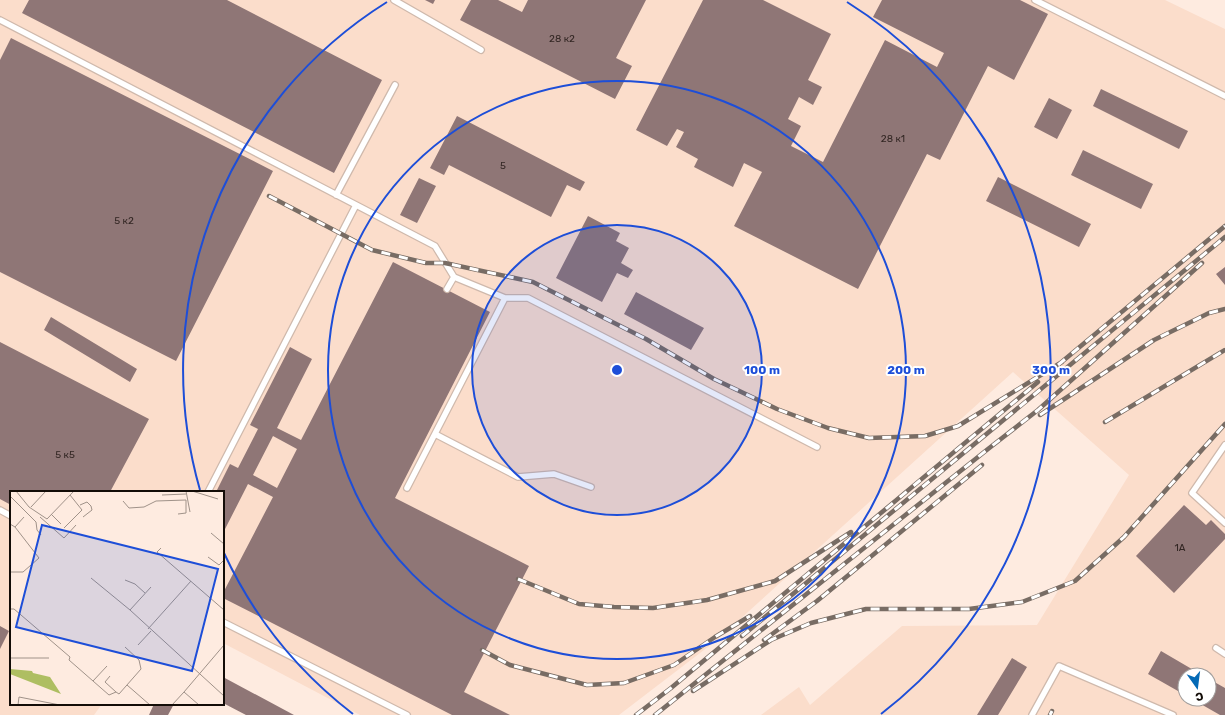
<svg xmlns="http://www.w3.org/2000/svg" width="1225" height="715" font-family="Rubik,sans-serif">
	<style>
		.built { fill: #fbddcb; fill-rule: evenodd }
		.building { fill: #8f7676; fill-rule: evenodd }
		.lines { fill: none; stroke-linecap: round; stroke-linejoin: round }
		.lane-casing { stroke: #cfb9ac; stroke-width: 8 }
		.lane { stroke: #fff; stroke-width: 5.5 }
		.rail-casing { stroke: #786c64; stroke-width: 4.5 }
		.rail { stroke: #fff; stroke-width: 3; stroke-dasharray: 9; stroke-linecap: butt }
		.ring { fill: none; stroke: #1d4ed8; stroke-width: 2 }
		.labels { text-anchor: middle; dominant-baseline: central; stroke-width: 4; stroke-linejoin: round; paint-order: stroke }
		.number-label { font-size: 10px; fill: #322623 }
		.inset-road { fill: none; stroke: #a09289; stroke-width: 1 }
		.view { fill: #1d4ed8; fill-opacity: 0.15; stroke: #1d4ed8; stroke-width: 2 }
		.inset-edge { fill: none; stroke: #130c07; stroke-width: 2 }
		.centre { fill: #1d4ed8; stroke: #fff; stroke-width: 2 }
		.ring-label { font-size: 12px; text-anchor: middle; font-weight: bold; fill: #1d4ed8; stroke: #fff; stroke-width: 4; stroke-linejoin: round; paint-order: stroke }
	</style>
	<rect width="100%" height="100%" fill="#feebe0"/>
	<!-- built -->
	<path class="built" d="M0,0H1165L1225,29V715H761L799,687L810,705L902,626L1037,625L1129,475L1013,372L717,640L619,715H360L223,643V492H11V704H102L94,715H0ZM1185,675H1209V699H1185Z"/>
	<!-- building -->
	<path class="building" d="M29,0H227L382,80L334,173L22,13Z
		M425,0H435L433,4Z
		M471,0H498L522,12L528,0H646L616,58L632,66L615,99L460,20Z
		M703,0H763L831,34L808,80L822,87L813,105L799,97L788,119L801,126L791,146L823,162L885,40L937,67L944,53L873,17L882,0H1020L1048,14L1014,80L988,66L940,160L927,154L858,289L734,226L762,172L744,163L733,187L694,167L698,159L676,147L684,132L677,129L667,146L636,130Z
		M11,38L273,171L176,361L0,272V60Z
		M1101,89L1188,131L1179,149L1093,106Z
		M1049,98L1072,110L1057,139L1034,127Z
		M457,116L585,182L580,191L567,185L551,217L449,165L444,175L430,168Z
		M1083,150L1153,184L1141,209L1071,175Z
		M998,177L1091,224L1079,247L986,201Z
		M419,178L436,186L417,223L400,215Z
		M588,216L620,233L616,241L629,248L621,263L633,270L628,278L617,273L602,302L556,278Z
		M393,262L490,312L395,498L529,566L464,692L510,715H452L223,598V593L273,497L248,484L223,533V492H216L230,464L238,468L258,429L250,425L290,347L312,359L277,428L301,440ZM273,436L297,449L277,488L253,475Z
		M1225,267V285L1216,274Z
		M636,292L704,328L691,350L624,314Z
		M51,317L137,369L130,382L44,330Z
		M0,342L149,419L110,492H11V505L0,499Z
		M1184,505L1206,525L1211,520L1225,534V539L1174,593L1136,556Z
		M0,626L9,631L0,649Z
		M1161,651L1202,675H1185V695L1148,674Z
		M1012,658L1027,667L998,715H977Z
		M223,677L294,715H246L223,703Z
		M1209,679L1225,688V715H1220L1192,699H1209Z
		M154,704H174L168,715H149Z"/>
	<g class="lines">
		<!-- lane casing -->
		<g class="lane-casing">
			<path id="lane" d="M394,0L481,50
				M1035,0L1225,96
				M0,20L435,246L454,277L505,298L407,488
				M336,195L395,85
				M447,289L454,277
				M505,298H528L817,447
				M435,434L518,477L554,474L591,487
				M1225,445L1192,493L1225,523
				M208,492L356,205
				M0,510L11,516
				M223,622L407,715
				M1216,648L1225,654
				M1032,715L1059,666L1173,715"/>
		</g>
		<!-- lane -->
		<use href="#lane" class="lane"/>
		<!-- rail casing -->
		<g class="rail-casing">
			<path id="rail" d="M269,196L372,250L426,263H445L533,282L646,339L714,379L777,409L828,428L869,438L925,436L958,426L1062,362
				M1058,365L1225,226
				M1040,415L1154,340L1209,313L1225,309
				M1105,422L1225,350
				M518,579L579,604L614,607L653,608L707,600L775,581L851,532
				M742,636L1225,237
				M764,640L817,601L982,465
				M482,650L510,665L587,685L624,683L674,665L715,637L750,616
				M693,691L771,640L811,623L866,609H969L1022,602L1075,581L1124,537L1225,424
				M636,715L671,688L1038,382
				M655,715L988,449L1038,410L1171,291L1202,263
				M1050,715L1052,711"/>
		</g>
		<!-- rail -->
		<use href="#rail" class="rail"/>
	</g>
	<!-- distance rings -->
	<circle cx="617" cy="370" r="145" fill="#1d4ed8" fill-opacity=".12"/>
	<g class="ring">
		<circle cx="617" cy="370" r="145"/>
		<circle cx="617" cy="370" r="289"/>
		<path d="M353 714A434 434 0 0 1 224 553M200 490A434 434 0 0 1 387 2M847 2A434 434 0 0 1 881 714"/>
	</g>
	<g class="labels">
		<!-- number labels -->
		<g class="number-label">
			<text x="562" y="39">28 к2</text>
			<text x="893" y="139">28 к1</text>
			<text x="503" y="166">5</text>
			<text x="124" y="221">5 к2</text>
			<text x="65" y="455">5 к5</text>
			<text x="1180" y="548">1А</text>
		</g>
	</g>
	<!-- overview -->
	<g transform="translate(10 491)">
		<rect width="214" height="214" fill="#feebe0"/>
		<path d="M0,178L22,180L23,182L40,186L51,203L0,183Z" fill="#aebe62"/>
		<path class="inset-road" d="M6,0L19,16L37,28L64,0M176,0L180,21M182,0L208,8M152,4L176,3M0,5L26,31L27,39L31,44M113,10L119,17L134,16L146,10L176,9V22L168,23M70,14L77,11L81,15L82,19L73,26M21,16L36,0M41,23L51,33M30,26L54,47L66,34M0,33L5,36L14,26M54,37L72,19L60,4M201,42L214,53M151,57L147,61L214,119M198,66L209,74L214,69M0,81H13L29,67L5,36M81,87L120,119M115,89L125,93L135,102M141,96L120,119L214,205M0,118H4L60,166L59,169L83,190M138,138L181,90M128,154L141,140M0,167H39M97,175L83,190L99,204L106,201L109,203L131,178L129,169L115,156M100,185L95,191L106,201M117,194L140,214M174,201L214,154M8,214L9,206L50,214M162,214L174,201L189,214"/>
		<path class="view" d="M32,34L208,78L182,180L6,136Z"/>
		<rect width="214" height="214" class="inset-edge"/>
	</g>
	<circle cx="617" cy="370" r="6" class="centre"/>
	<g class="ring-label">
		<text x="762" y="374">100 m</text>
		<text x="906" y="374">200 m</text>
		<text x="1051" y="374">300 m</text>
	</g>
	<!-- north arrow -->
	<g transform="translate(1197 687) rotate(166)"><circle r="19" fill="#ffffff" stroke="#a19e9c"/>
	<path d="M0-3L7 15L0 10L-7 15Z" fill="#046ab6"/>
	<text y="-6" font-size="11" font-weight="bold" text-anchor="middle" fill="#130c07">С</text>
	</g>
</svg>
